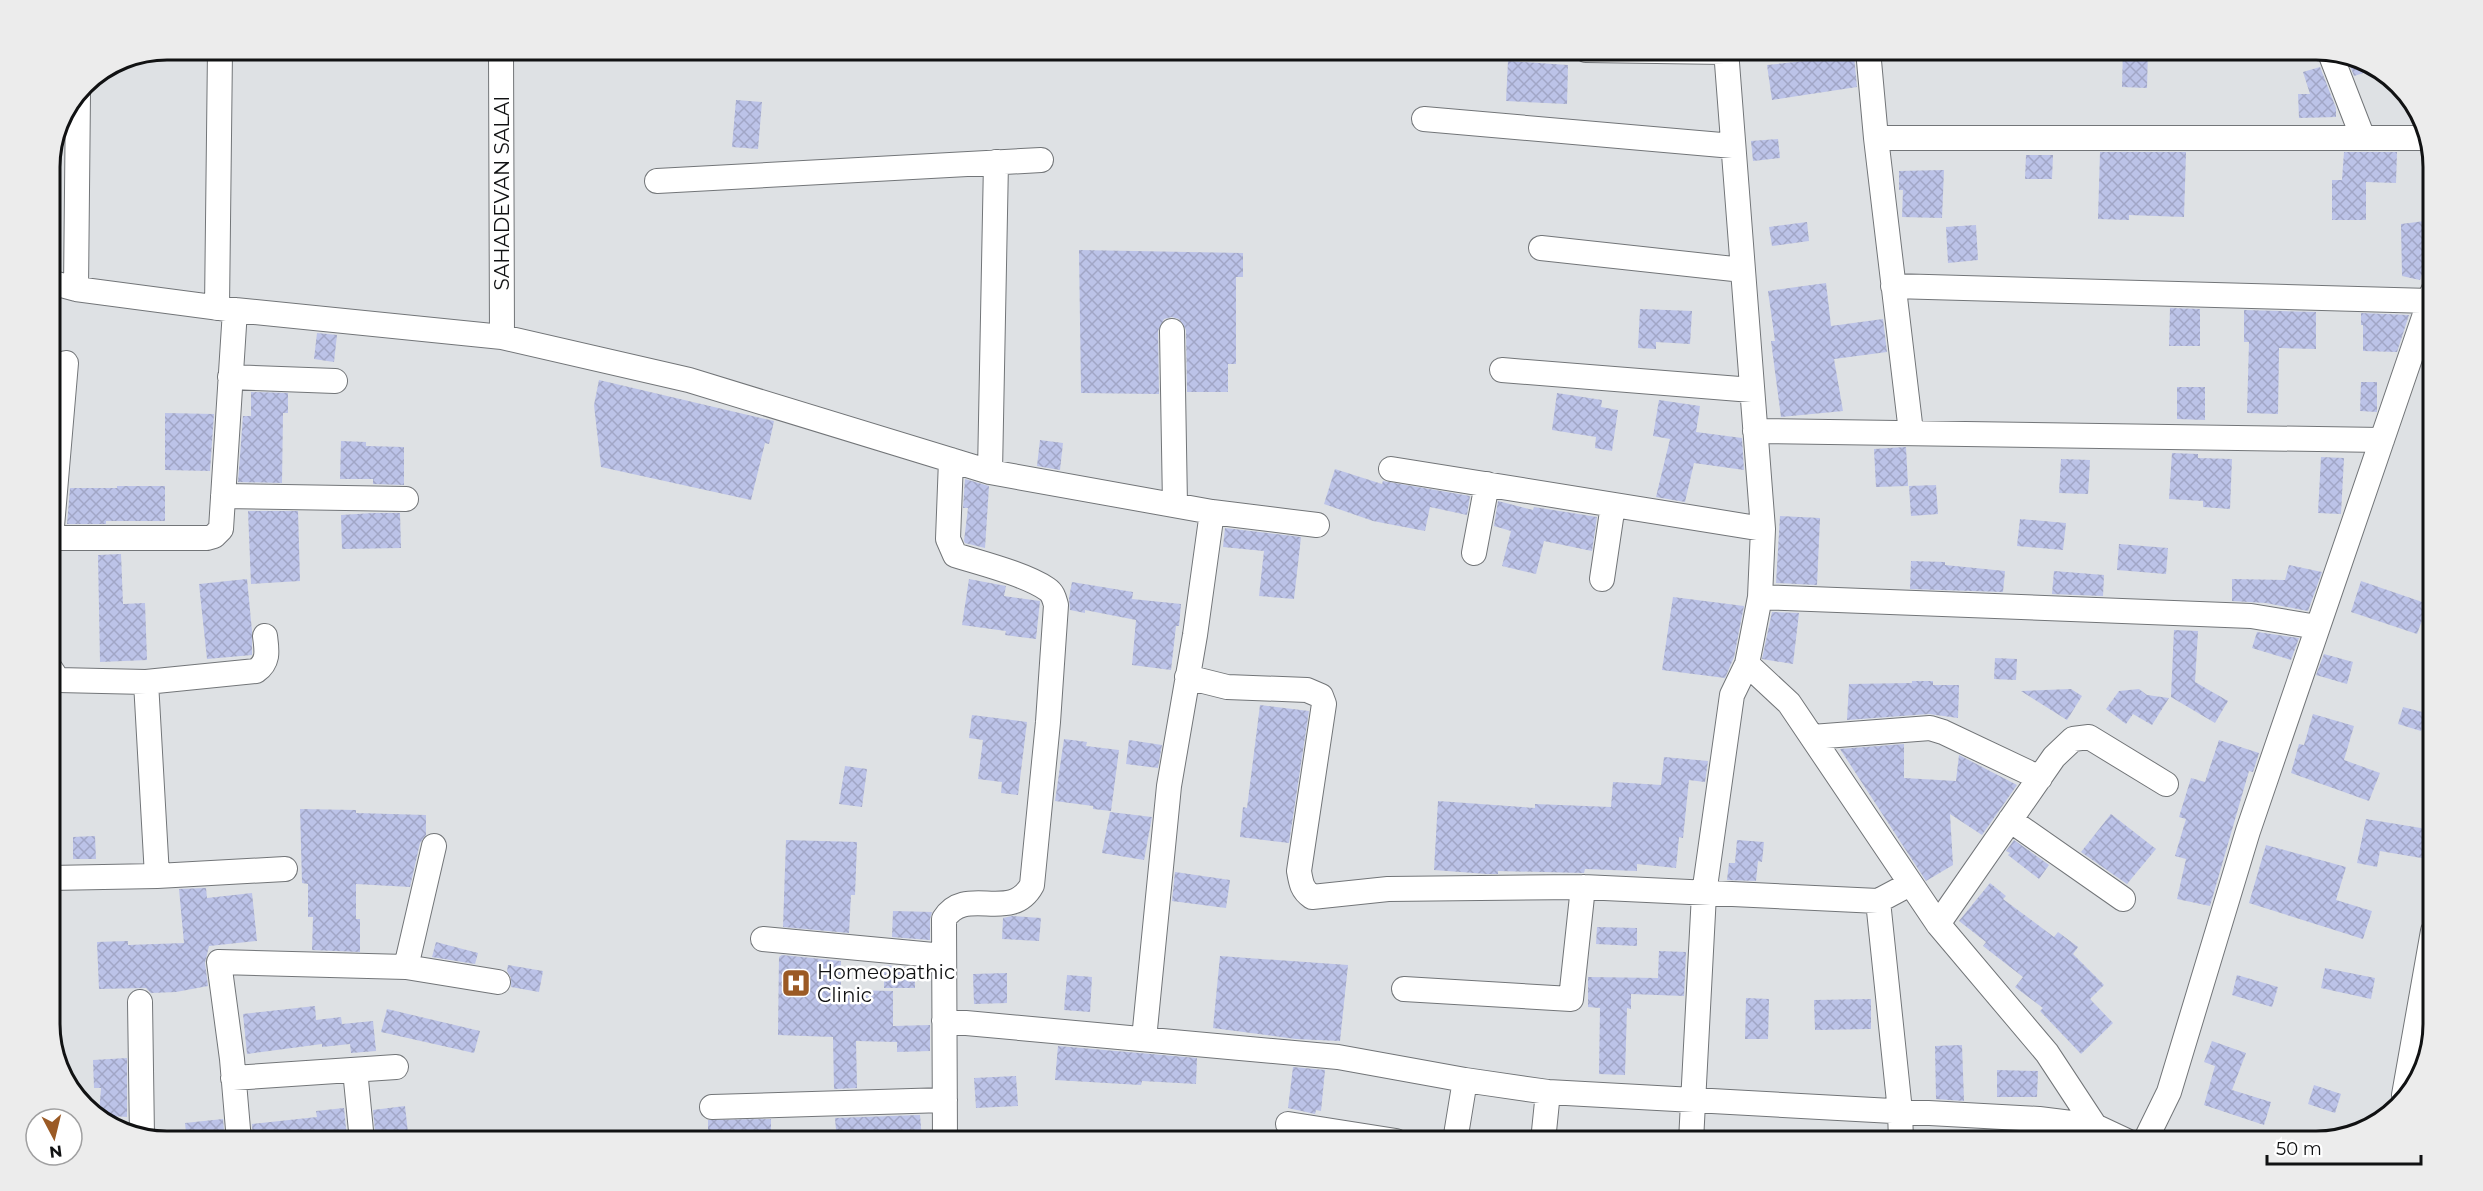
<svg xmlns="http://www.w3.org/2000/svg" width="2483" height="1191" font-family="Montserrat,sans-serif">
	<style>
		.building { fill: url(#building-cross-hatch) }
		.lines { fill: none; stroke-linecap: round; stroke-linejoin: round }
		.minor-casing { stroke: #727578; stroke-width: 26 }
		.minor { stroke: #fff; stroke-width: 24 }
		.labels { text-anchor: middle; dominant-baseline: central; stroke-width: 5; stroke-linejoin: round; paint-order: stroke }
		.street-label { font-size: 20px; fill: #111213; stroke: #fff }
		.poi-label { font-size: 20px; fill: #111213; stroke: #fff; text-anchor: start }
		.rim { fill: none; stroke: #111213; stroke-width: 3 }
	</style>
	<defs>
		<pattern id="building-cross-hatch" width="8" height="8" patternUnits="userSpaceOnUse" patternTransform="scale(1.5)"><rect width="8" height="8" fill="#bcc3e8"/><path d="M0 0l8 8M0 8l8-8" fill="none" stroke="#a1a6c6"/></pattern>
	</defs>
	<rect width="100%" height="100%" fill="#dee1e4"/>
	<!-- building -->
	<path class="building" d="M2123,50H2148L2147,88L2122,87Z
		M1854,56L1857,87L1772,100L1767,65Z
		M2347,58L2368,61L2376,69L2354,76Z
		M1508,61L1568,65L1567,104L1506,101Z
		M2320,67L2336,108V117L2299,118L2298,94H2310L2303,72Z
		M736,100L762,102L758,149L732,147Z
		M1778,139L1780,158L1753,161L1751,141Z
		M2100,152H2186L2184,217L2129,215V220L2098,219Z
		M2344,152H2397L2396,183L2366,182V220H2332V180H2342Z
		M2026,155H2053L2052,179H2025Z
		M1944,170L1942,218L1902,217L1903,190H1899V171Z
		M2433,220V242L2420,280L2402,276L2401,224Z
		M1807,222L1809,241L1772,246L1769,227Z
		M1976,225L1978,260L1948,263L1946,227Z
		M1079,250L1243,253V277H1236V364H1228V392H1187L1186,330L1179,319L1172,317L1164,319L1158,331L1159,394L1081,393Z
		M1826,283L1831,326L1883,319L1887,352L1834,359L1843,411L1781,417L1771,341H1775L1768,291Z
		M2170,308L2200,309V346H2169Z
		M1640,309L1692,311L1690,344L1656,342V349L1638,348Z
		M2244,310L2316,312V349L2279,348L2278,414L2247,413L2249,342H2244Z
		M2361,313L2409,315L2397,352L2363,351V325H2361Z
		M317,333L337,335L334,362L314,359Z
		M599,380L774,421L769,444L765,443L751,500L601,467L594,405Z
		M2361,382H2377V412L2360,411Z
		M2177,387H2205V420L2177,419Z
		M251,392L288,393V413H283L282,483L238,482L243,416H251Z
		M1557,393L1602,400L1601,407L1618,410L1612,451L1595,448L1596,437L1552,430Z
		M1659,400L1700,406L1696,432L1742,438L1744,470L1694,463L1685,502L1656,497L1670,439L1653,436Z
		M165,413L214,414L210,471L165,470Z
		M1040,440L1063,443L1060,470L1037,466Z
		M341,441L366,442V446L404,447V485L373,484V479H340Z
		M1906,447L1908,486L1876,487L1874,449Z
		M2172,453L2198,454V458L2232,459L2230,509L2203,507V501L2169,499Z
		M2321,457L2344,458L2341,514L2318,513Z
		M2061,459L2090,460L2088,494L2059,493Z
		M1335,469L1382,484L1383,481L1470,496L1467,515L1430,507L1425,531L1373,521L1324,504Z
		M965,479L989,486L985,548L965,543L964,541L968,508H963Z
		M1936,485L1938,514L1911,516L1909,486Z
		M117,486H165V521H106V524H67L70,488H117Z
		M1498,501L1533,510L1534,507L1597,517L1592,551L1544,541L1536,574L1502,566L1511,531L1494,526Z
		M248,511H298L300,581L251,584Z
		M373,513H400L401,548L342,549L341,515Z
		M1780,516L1820,518L1817,585L1776,583Z
		M2020,519L2066,523L2063,550L2017,546Z
		M1225,528L1301,537L1294,599L1259,596L1264,551L1223,547Z
		M2119,544L2168,548L2166,574L2117,570Z
		M121,554L123,604L145,603L147,660L100,662L98,555Z
		M1911,561L1945,562V565L2005,571L2003,592L1910,589Z
		M2289,565L2322,572L2308,611L2266,603L2232,601V579L2285,580Z
		M2054,571L2104,575L2103,596L2052,594Z
		M247,579L252,631V655L207,659L199,584Z
		M969,579L1006,586L1004,596L1040,601L1036,639L1005,635L1006,631L962,625Z
		M2361,581L2428,604L2417,634L2351,612Z
		M1072,582L1133,592L1132,599L1181,604L1179,626H1176L1171,670L1132,665L1136,620L1085,610V613L1070,610L1069,598Z
		M1673,597L1744,606L1734,657L1725,678L1662,670Z
		M1772,612L1799,613L1793,664L1762,659Z
		M2174,630L2198,631L2195,682L2228,701L2215,723L2171,697Z
		M2257,632L2299,638L2291,660L2252,648Z
		M2324,654L2353,662L2347,684L2316,675Z
		M1995,658L2017,659L2016,680L1994,679Z
		M1912,681H1933V685H1959L1958,718L1929,714L1847,720L1849,684L1912,683Z
		M2071,689L2082,696L2067,720L2021,691Z
		M2139,689L2147,695L2169,698L2152,725L2133,714L2126,724L2106,709L2119,691Z
		M1260,705L1309,711L1289,843L1240,837L1243,807L1247,808Z
		M2403,707L2426,713L2421,731L2398,724Z
		M2313,714L2354,726L2344,760L2380,773L2369,801L2291,773L2299,744L2304,745Z
		M972,715L1027,722L1018,795L1001,793L1002,782L978,779L983,740L969,738Z
		M1064,739L1087,742L1086,746L1119,750L1111,811L1093,809V806L1055,801Z
		M1129,740L1162,745L1158,768L1126,764Z
		M2219,740L2259,753L2253,772L2249,771L2210,906L2177,899L2186,859L2175,856L2186,819L2179,817L2191,778L2205,782Z
		M1904,744V778L1956,781L1959,755L2017,785L1982,835L1950,814L1953,865L1926,881L1840,749Z
		M1664,757L1708,761L1705,782L1689,780L1683,838L1679,837L1676,868L1637,864V871L1585,869L1584,873L1498,871V874H1487L1434,870L1438,801L1535,808V804L1611,807L1613,782L1661,785Z
		M845,766L867,769L862,807L839,804Z
		M300,809L356,810V813L426,815V835L420,843L410,887L356,884V919H360V952L312,950L313,917H308V884L302,883Z
		M1110,812L1152,817L1144,860L1102,853Z
		M2111,814L2156,849L2127,884L2081,852Z
		M2366,819L2433,830V860L2380,851L2377,867L2357,863Z
		M95,836L96,859H73V837Z
		M786,840L857,842L855,895H851L849,933L783,927Z
		M1737,840L1764,842L1762,862L1758,861L1756,881L1727,880L1729,863H1735Z
		M2014,840L2049,865L2039,879L2008,855L2010,853L2006,851Z
		M2266,845L2346,867L2336,900L2372,911L2363,939L2249,903Z
		M1175,872L1230,880L1226,908L1172,901Z
		M1990,883L2006,896L2003,899L2054,937L2058,932L2078,947L2073,954L2104,985L2090,999L2113,1023L2081,1054L2040,1011L2043,1008L2015,987L2023,977L1983,946L1986,942L1959,921Z
		M206,888L207,898L252,893L257,941L209,946L205,963L208,986L176,992L151,993L146,988L99,989L97,942L128,941V945L184,943L179,889Z
		M893,911L932,912L930,919V940L892,937Z
		M1012,916L1041,918L1039,941L1002,939L1003,918Z
		M1597,927L1637,928V946L1596,944Z
		M436,942L478,953L475,964L432,957Z
		M1659,951L1686,952L1684,996L1631,994V1009L1627,1008L1625,1075L1599,1074L1600,1008L1588,1007V977L1658,978Z
		M782,955L841,961V990L893,991V1026L930,1025V1051L897,1052V1042L856,1041L857,1088L834,1089L833,1037L778,1035L779,957Z
		M1220,956L1348,965L1340,1041L1296,1039L1213,1028Z
		M508,965L543,971L539,992L511,987V978L507,971Z
		M884,965L915,968V988H884Z
		M2325,968L2375,978L2371,999L2321,988Z
		M1007,973V1003L974,1004L973,974Z
		M1067,975L1092,977L1090,1012L1064,1010Z
		M2237,975L2278,987L2272,1007L2232,995Z
		M1746,998L1769,999L1768,1039H1745Z
		M1871,999V1029L1815,1030L1814,1000Z
		M315,1006L316,1020L341,1017L342,1024L373,1021L376,1051L351,1053L350,1044L322,1047V1044L247,1054L243,1014Z
		M387,1009L480,1031L474,1053L381,1032Z
		M2212,1041L2246,1053L2232,1090L2271,1102L2264,1125L2204,1105L2215,1066L2204,1062Z
		M1962,1045L1964,1101L1936,1099L1935,1046Z
		M1058,1046L1197,1058L1196,1084L1142,1081L1141,1085L1055,1080Z
		M127,1058V1117L99,1115L101,1088H94L93,1060Z
		M1293,1067L1325,1070L1321,1111L1316,1110L1315,1114L1288,1108Z
		M1997,1070L2038,1071L2037,1097H1997Z
		M1016,1076L1018,1106L976,1108L974,1078Z
		M2314,1085L2341,1094L2335,1113L2308,1104Z
		M405,1106L409,1142H376L373,1110Z
		M344,1108L347,1139L315,1142H253L252,1124L317,1117L316,1111Z
		M920,1115L922,1140L837,1142L835,1118Z
		M223,1119L225,1142H187L185,1123Z
		M771,1119V1142H708V1120Z"/>
	<g class="lines">
		<!-- minor casing -->
		<g class="minor-casing">
			<path id="minor" d="M501,50L502,337
				M1586,50L1726,52
				M1868,50L1876,138L1911,432
				M2330,53L2363,138
				M78,93L76,289L235,310
				M1424,119L1733,146
				M1876,138H2426
				M657,181L1041,160
				M1541,248L1743,270
				M50,282L76,289
				M1893,286L2430,301
				M217,308L220,50
				M1172,331L1175,505
				M1502,370L1752,390
				M230,377L335,381
				M1755,431L2382,440
				M1391,469L1763,529
				M990,472L996,162
				M223,496L406,499
				M50,538H207L214,536L221,529L235,310L502,337L689,380L990,472L1212,512L1317,525
				M51,538L66,363
				M1474,553L1487,484
				M1602,579L1613,505
				M1760,597L2251,616L2317,627
				M1747,664L1789,703L1938,924L2047,1053L2095,1126L2093,1136
				M50,668L58,680L146,682L157,876L50,878
				M1187,677L1227,687L1307,690L1321,696L1324,704L1299,871C1301,883 1302,890 1312,897L1388,889L1583,887L1878,901L1910,884
				M146,682L256,671C269,662 267,651 265,636
				M1812,737L1930,728L1943,732L2040,778
				M2010,820L2123,899
				M157,876L285,869
				M1878,901L1900,1111L1901,1141
				M1938,924L2054,757L2073,739L2089,737L2166,784
				M763,939L944,956
				M406,967L498,982
				M1404,989L1571,999L1583,887
				M140,1002L142,1136
				M944,1021L1338,1057L1465,1080
				M1144,1039L1169,786L1195,635L1212,512
				M355,1070L362,1141
				M233,1078L396,1067
				M2404,1095L2433,931
				M712,1107L945,1100
				M1288,1124L1396,1141
				M239,1141L232,1059L219,962L406,967L434,846
				M945,1141L944,919C965,884 1011,924 1032,885L1048,722L1056,605C1054,598 1053,593 1047,589C1025,574 980,563 955,555L948,539L951,460
				M1455,1141L1465,1080L1548,1092L2039,1119L2095,1126L2127,1141
				M1543,1141L1548,1092
				M1691,1141L1704,894L1732,695L1747,664L1760,597L1763,529L1726,50
				M2145,1141L2169,1092L2248,831L2433,291"/>
		</g>
		<!-- minor -->
		<use href="#minor" class="minor"/>
	</g>
	<!-- icons -->
	<defs>
		<g id="hospital-square" transform="scale(1.5)"><rect x="-9" y="-9" width="18" height="18" rx="4" fill="#9b5a25" stroke="#fff"/><path d="M-5-5h3v3.5h4V-5h3V5h-3V1.5h-4V5h-3Z" fill="#fff"/></g>
	</defs>
	<g fill-rule="evenodd">
		<use href="#hospital-square" x="796" y="983"/>
	</g>
	<g class="labels">
		<!-- street labels -->
		<g class="street-label">
			<text transform="translate(502 193) rotate(-90)">SAHADEVAN SALAI</text>
		</g>
		<!-- poi labels -->
		<g class="poi-label">
			<text x="817" y="972">Homeopathic<tspan x="817" dy="23">Clinic</tspan></text>
		</g>
	</g>
	<!-- crop -->
	<path d="M0 0H2483V1191H0ZM167 60H2316A107 107 0 0 1 2423 167V1024A107 107 0 0 1 2316 1131H167A107 107 0 0 1 60 1024V167A107 107 0 0 1 167 60Z" fill="#ececec" fill-rule="evenodd"/>
	<path class="rim" d="M167 60H2316A107 107 0 0 1 2423 167V1024A107 107 0 0 1 2316 1131H167A107 107 0 0 1 60 1024V167A107 107 0 0 1 167 60Z"/>
	<!-- north arrow -->
	<g transform="translate(54 1137) rotate(173)"><circle r="28" fill="#ffffff" stroke="#a0a0a1" stroke-width="1.5"/>
	<path d="M0-4.5L10 22L0 15L-10 22Z" fill="#9b5a25"/>
	<text y="-9" font-size="16" font-weight="bold" text-anchor="middle" fill="#111213">N</text>
	</g>
	<!-- scale -->
	<path d="M2267 1155v9h154v-9" fill="none" stroke="#111213" stroke-width="3"/>
	<text x="2276" y="1155" font-size="18" fill="#111213" stroke="#ffffff" stroke-width="4.5" paint-order="stroke">50 m</text>
</svg>
